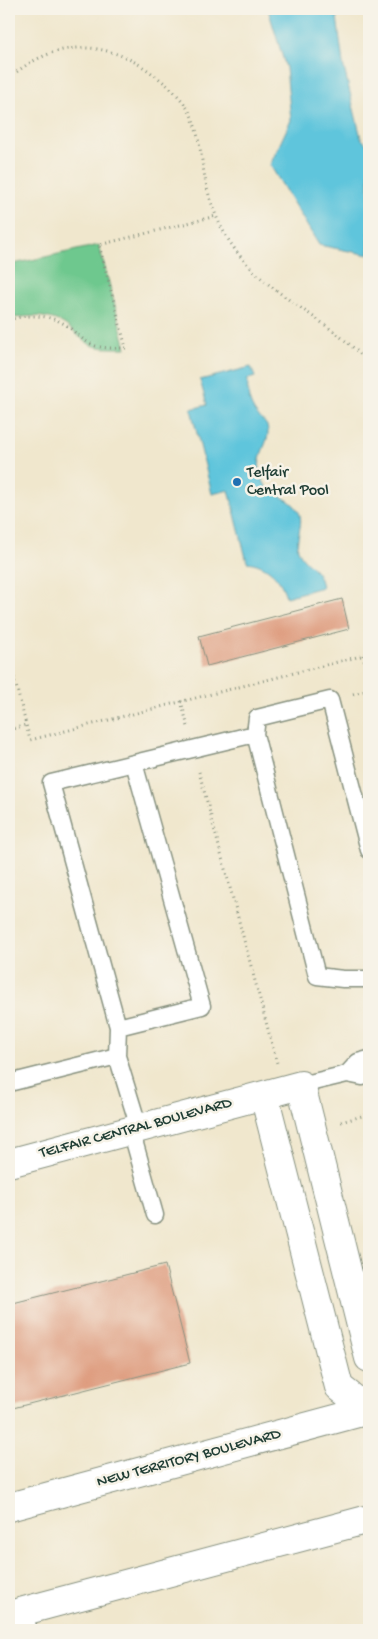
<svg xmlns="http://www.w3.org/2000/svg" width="378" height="1639" font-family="'Gochi Hand',sans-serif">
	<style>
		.green { fill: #6ec88e; stroke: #468261 }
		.water { fill: #5ec5dc; stroke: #3e8188 }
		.building { fill: #de9b7e }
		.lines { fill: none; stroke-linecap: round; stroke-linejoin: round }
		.lane-casing { stroke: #889280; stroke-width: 19 }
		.street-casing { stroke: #889280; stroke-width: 30 }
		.secondary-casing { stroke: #889280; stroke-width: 30 }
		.path { stroke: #889280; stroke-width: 3; stroke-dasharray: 1 4; stroke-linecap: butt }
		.lane { stroke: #fff; stroke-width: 16 }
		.street { stroke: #fff; stroke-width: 28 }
		.secondary { stroke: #fff; stroke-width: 28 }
		.poi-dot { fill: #1f6fb2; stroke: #f7f3e8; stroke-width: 2 }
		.labels { text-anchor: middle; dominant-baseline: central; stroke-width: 5; stroke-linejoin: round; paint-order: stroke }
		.poi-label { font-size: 16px; fill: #1f3d34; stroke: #f7f3e8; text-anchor: start }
		.street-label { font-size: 16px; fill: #1f3d34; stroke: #f7f3e8 }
	</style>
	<rect width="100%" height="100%" fill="#f7f3e8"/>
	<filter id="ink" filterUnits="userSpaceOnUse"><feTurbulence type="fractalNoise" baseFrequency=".02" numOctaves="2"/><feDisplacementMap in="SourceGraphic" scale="10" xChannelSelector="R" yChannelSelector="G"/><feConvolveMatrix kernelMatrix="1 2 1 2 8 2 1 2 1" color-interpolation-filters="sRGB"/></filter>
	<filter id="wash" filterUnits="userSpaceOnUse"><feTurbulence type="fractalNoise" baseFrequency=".0096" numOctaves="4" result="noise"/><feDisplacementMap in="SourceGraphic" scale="20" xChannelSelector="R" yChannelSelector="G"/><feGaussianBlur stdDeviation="1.12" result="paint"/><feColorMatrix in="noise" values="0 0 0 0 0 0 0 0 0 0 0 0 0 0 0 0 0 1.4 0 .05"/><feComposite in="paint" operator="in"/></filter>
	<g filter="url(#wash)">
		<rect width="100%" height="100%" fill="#f0e7cd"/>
		<!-- green -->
		<path class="green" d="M99,245L126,348C115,348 102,349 91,345C82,340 75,332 67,326C52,315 32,315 15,318L9,296V265Z"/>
		<!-- water -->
		<path class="water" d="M268,9H336L343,64L361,138L369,147V255L319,245L270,165L291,120L286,68Z
			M251,367L255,377L248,379C247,391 248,404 257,415C260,419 265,421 267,426C273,443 251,455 263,481C270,497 288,495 297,509C306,521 295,536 298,549C301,559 309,563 315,570C319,575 321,581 322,587L286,597C281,578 267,564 247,562L229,490L212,494L191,409L207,405L200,380Z"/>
		<g id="blocks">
			<!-- building -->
			<path class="building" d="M342,599L349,629L207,666L199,636Z
				M165,1265L190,1363L9,1409V1304Z"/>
		</g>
	</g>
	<g filter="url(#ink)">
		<use href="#blocks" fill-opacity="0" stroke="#889280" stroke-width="1"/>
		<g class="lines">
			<!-- lane casing -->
			<g class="lane-casing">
				<path id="lane" d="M255,734L317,976L343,979H369
					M118,1027L202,1006L134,763
					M347,1074L358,1062L369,1059
					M9,1083L117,1056
					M301,1085L347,1074L362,1077L369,1075
					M139,1128L117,1056L118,1027L51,783L255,734L257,718L330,700L369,850
					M131,1130L155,1215
					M23,1611L29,1630"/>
			</g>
			<!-- street casing -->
			<g class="street-casing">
				<path id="street" d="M264,1095L339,1387L368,1410
					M9,1163L301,1085L369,1358"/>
			</g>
			<!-- secondary casing -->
			<g class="secondary-casing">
				<path id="secondary" d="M9,1507L369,1410
					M9,1615L369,1519"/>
			</g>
			<!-- path -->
			<path class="path" d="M9,78C56,38 108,38 157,77C170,87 182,98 190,113C200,134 201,160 206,183C211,206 220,229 234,248C269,298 330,318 369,364
				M9,320C26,314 50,314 66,325C74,331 81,339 91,344C101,349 115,348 126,348L99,245L216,216
				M363,655L369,679
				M9,658L30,740L369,654
				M353,694L369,690
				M181,701L188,727
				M9,730L26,725
				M199,772L277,1063
				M341,1122L369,1114"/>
			<!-- lane -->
			<use href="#lane" class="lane"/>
			<!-- street -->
			<use href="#street" class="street"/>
			<!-- secondary -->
			<use href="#secondary" class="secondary"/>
		</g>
	</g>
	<!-- markers -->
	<circle class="poi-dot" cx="237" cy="482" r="5"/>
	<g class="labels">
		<!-- poi labels -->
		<g class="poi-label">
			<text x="247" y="473">Telfair<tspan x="247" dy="18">Central Pool</tspan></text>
		</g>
		<!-- street labels -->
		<g class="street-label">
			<text transform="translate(136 1129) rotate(-15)">TELFAIR CENTRAL BOULEVARD</text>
			<text transform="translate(189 1459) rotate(-15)">NEW TERRITORY BOULEVARD</text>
		</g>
	</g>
	<!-- margin -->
	<rect width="378" height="1639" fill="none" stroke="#f7f3e8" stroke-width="30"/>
</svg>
